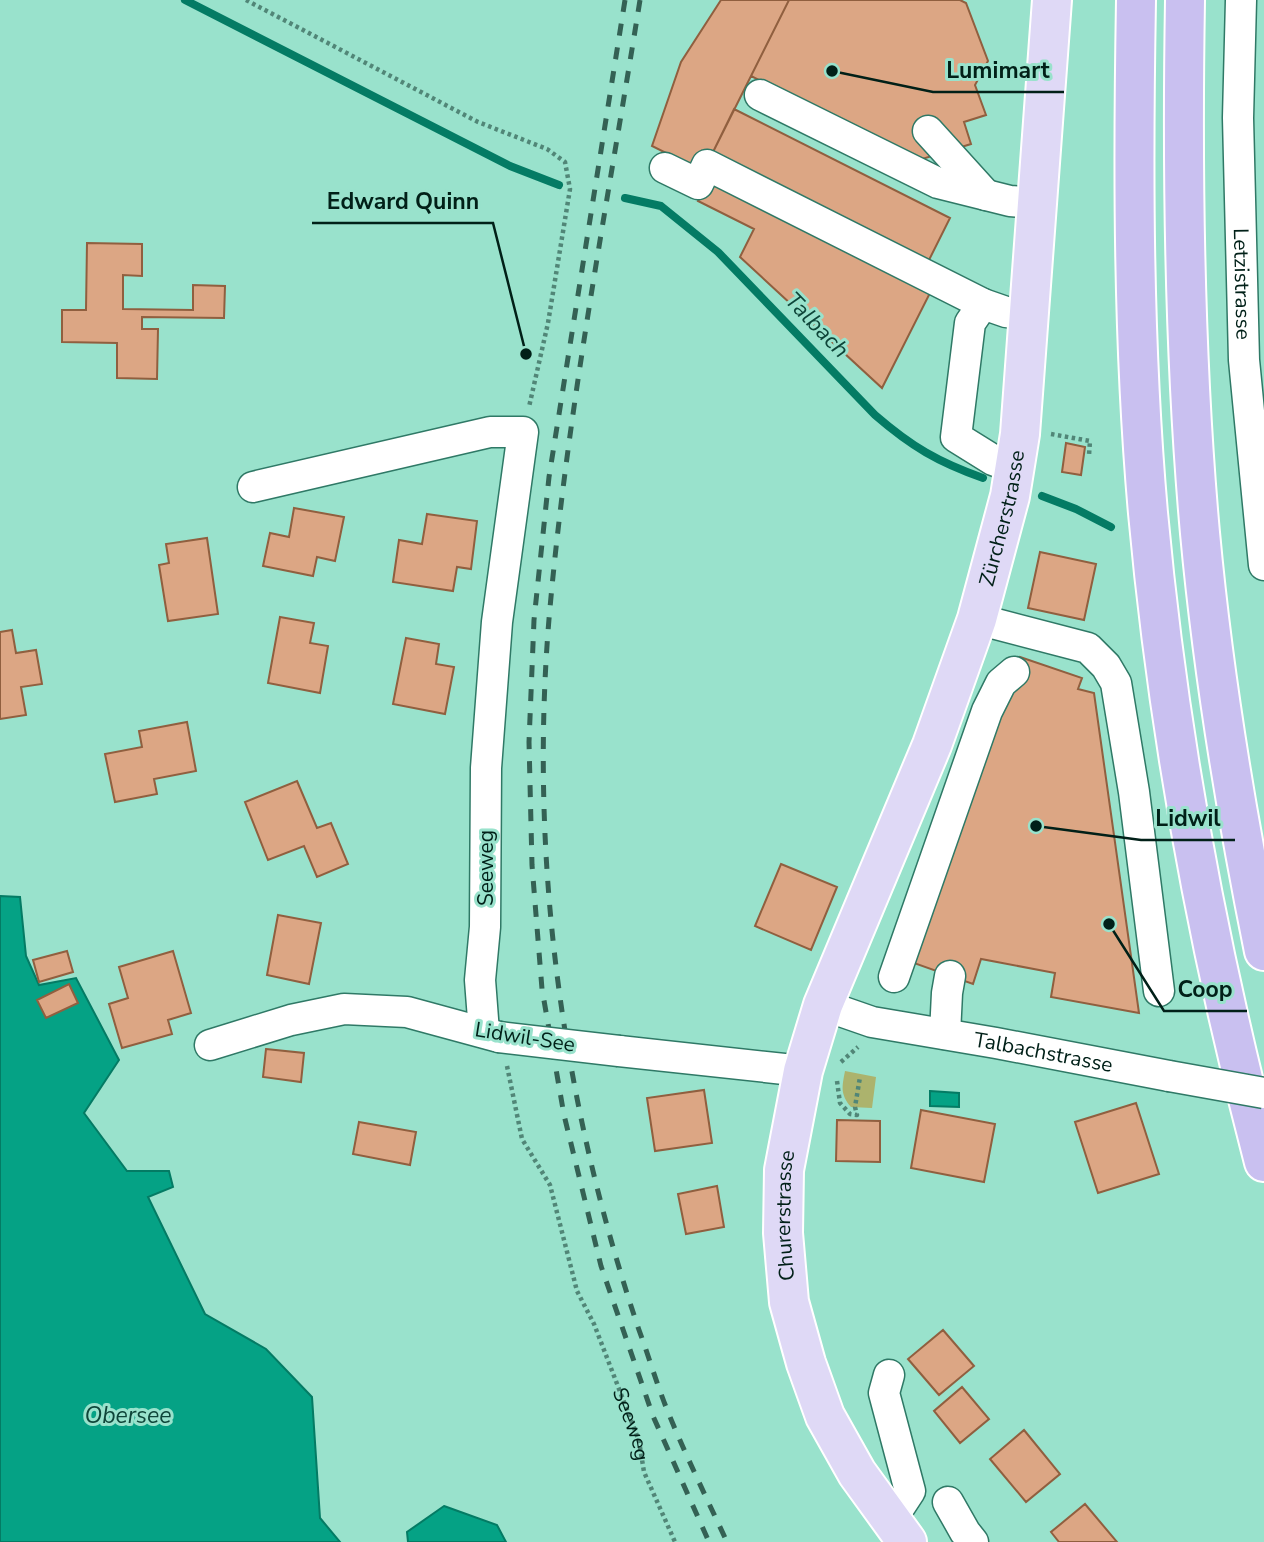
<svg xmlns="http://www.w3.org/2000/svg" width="1264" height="1542" font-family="'Nunito Sans',sans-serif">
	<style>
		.green { fill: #acb36d }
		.water { fill: #05a285; stroke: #047b64; stroke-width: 2 }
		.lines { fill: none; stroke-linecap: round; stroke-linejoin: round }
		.stream { stroke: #047b64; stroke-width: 8 }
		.building { fill: #dca684; stroke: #905f3f; stroke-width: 2 }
		.minor-casing { stroke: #2f7966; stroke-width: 33 }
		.major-casing { stroke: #fff; stroke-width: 42 }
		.highway-casing { stroke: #fff; stroke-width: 42 }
		.path { stroke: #518677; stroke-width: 4.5; stroke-dasharray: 3.5 3.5; stroke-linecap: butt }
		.minor { stroke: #fff; stroke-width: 30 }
		.major { stroke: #dfd9f6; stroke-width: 38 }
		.highway { stroke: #c9c0f0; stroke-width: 38 }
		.rail { stroke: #346154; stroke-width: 5; stroke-dasharray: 12 12; stroke-linecap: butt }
		.minor-bridge-casing { stroke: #2f7966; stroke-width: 33; stroke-linecap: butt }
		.minor-bridge { stroke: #fff; stroke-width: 30 }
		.labels { text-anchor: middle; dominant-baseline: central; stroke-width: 6; stroke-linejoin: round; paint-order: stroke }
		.street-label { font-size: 21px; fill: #012018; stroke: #99e2cc }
		.water-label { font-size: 23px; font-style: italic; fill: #0e4539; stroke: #99e2cc }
		.leader { fill: none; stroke: #012018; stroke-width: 2.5 }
		.callout-dot { fill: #012018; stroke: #99e2cc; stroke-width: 2.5 }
		.callout-label { font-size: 23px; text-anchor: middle; font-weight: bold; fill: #012018; stroke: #99e2cc; stroke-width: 6; stroke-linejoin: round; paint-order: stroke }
	</style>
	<rect width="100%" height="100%" fill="#99e2cc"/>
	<!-- green -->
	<path class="green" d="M845,1071L876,1077L872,1108L851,1107C840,1094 842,1087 845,1071Z"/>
	<!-- water -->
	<path class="water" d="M0,896L20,897L26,956L39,985L76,978L119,1060L84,1113L127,1171H169L173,1187L148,1197L205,1314L266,1349L312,1397L320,1518L340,1542H0Z
		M930,1091L959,1093V1107L930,1106Z
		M444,1506L497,1525L506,1542H408L407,1532Z"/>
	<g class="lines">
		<!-- stream -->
		<path class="stream" d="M185,0L510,166L559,185
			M625,198L661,206L718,252L875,415C912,447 938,462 983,478
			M1042,496L1076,509L1111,527"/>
	</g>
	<!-- building -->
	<path class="building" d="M721,0H789L711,156L702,151L694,167L652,146L681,62Z
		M789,0H960L966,3L988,61L975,85L986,115L964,122L971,144L919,160L751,76Z
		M734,109L950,218L927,264L711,156Z
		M709,180L931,291L882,388L740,257L754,229L698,201Z
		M87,243L142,244V276L123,275V309L193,310V285L225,286L224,318L142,317V329H158L157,379L117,378V343L62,342V310H86Z
		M1066,443L1085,447L1081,475L1062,472Z
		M294,508L344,517L335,561L317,557L313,576L263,566L270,533L289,537Z
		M427,514L477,521L471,569L457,567L453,591L393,582L399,540L422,544Z
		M207,538L218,614L168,621L159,565L169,563L166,544Z
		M1040,552L1096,564L1084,620L1028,608Z
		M280,617L314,623L310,643L328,646L320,693L268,683Z
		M12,630L16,653L36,650L42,684L21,687L26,715L0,719V632Z
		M406,638L439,644L436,664L454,667L445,714L393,704Z
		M1020,657L1082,678L1078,689L1094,693L1139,1013L1051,997L1055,973L981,959L973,984L911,962Z
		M187,722L196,771L154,779L157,794L115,802L105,754L142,747L139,731Z
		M297,781L317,828L331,823L348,864L317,877L304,846L268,860L245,802Z
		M781,864L837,887L811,950L755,926Z
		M278,915L321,923L309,984L267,975Z
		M67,951L73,972L39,982L33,960Z
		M173,951L191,1013L168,1020L172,1034L122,1048L109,1004L128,998L119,967Z
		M69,984L78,1003L46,1018L37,1000Z
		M266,1049L304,1053L301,1082L263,1077Z
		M704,1090L712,1143L655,1151L647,1098Z
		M1136,1103L1159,1174L1098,1193L1075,1122Z
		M921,1110L995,1124L984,1182L911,1168Z
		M837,1120L880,1121V1162L836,1161Z
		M359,1122L416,1132L410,1165L353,1154Z
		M717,1186L724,1227L686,1234L678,1194Z
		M943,1330L974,1366L939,1395L908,1359Z
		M962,1387L989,1419L960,1443L934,1411Z
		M1024,1430L1060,1474L1026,1502L990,1459Z
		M1085,1504L1117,1542H1059L1051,1532Z"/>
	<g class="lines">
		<!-- minor casing -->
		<g class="minor-casing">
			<g id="minor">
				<path id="s2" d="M1241,0L1238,118L1244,360L1264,565"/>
				<path d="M760,95L938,183L1010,201L1037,203"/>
				<path d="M928,131L986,195"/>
				<path d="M665,168L698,184L707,165L983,304L1006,312L1030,315"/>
				<path d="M983,304L970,323L956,437L993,460L1014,468"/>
				<path d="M253,487L490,432H523L497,622L486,768L485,927L480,980L484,1032"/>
				<path d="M977,619L1088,648L1106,666L1116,683L1134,792L1159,991"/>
				<path d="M894,977L987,711L1001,683L1014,672"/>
				<path id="s3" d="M823,1005L872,1022L996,1043L1169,1076"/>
				<path d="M945,1034L947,993L950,976"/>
				<path d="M210,1045L291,1020L344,1009L407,1012L499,1037"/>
				<path d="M619,1051L803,1071"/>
				<path d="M889,1375L884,1393L910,1491L891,1520"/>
				<path d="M948,1502L965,1532L973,1542"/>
			</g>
		</g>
		<!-- major casing -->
		<g class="major-casing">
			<g id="major">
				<path id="s4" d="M907,1542L857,1473L825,1416L806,1363L789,1302L783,1233L784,1170L803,1071L823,1005L932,745L977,619L1010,496L1020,434L1024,380L1052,0"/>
			</g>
		</g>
		<!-- highway casing -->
		<g class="highway-casing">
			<path id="highway" d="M1136,0C1133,171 1133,343 1148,513C1168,732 1208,949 1264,1162
				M1185,0C1182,178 1184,356 1200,533C1213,674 1236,813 1264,951"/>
		</g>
		<!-- path -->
		<g class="path">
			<path d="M246,0L478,122L547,149L565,162L570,189L548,323L529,407"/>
			<path d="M1051,434L1090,441L1089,455"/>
			<path d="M841,1062L858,1047"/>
			<path id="s1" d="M507,1066L522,1139L550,1185L577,1291L594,1324L639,1441L644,1472L675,1542"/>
			<path d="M837,1081L840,1103L850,1114L857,1115L855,1107L860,1077"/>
		</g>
		<!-- minor -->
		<use href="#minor" class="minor"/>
		<!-- major -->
		<use href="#major" class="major"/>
		<!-- highway -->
		<use href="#highway" class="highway"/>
		<!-- rail -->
		<path class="rail" d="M625,0L549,477L534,620L529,742L532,865L542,989L564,1115L601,1266L653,1416L709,1542
			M640,0C607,206 567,412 549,619C529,859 562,1103 639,1330C649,1357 657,1385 668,1412C686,1456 707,1499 727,1542"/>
		<!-- minor-bridge casing -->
		<g class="minor-bridge-casing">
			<path id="minor-bridge" d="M499,1037L619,1051
				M1169,1076L1264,1093"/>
		</g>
		<!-- minor-bridge -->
		<use href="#minor-bridge" class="minor-bridge"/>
	</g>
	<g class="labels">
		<!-- street labels -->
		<g class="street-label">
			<text stroke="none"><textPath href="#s2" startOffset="284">Letzistrasse</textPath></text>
			<text stroke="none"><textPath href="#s4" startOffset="1092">Zürcherstrasse</textPath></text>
			<text transform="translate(486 868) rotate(-90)">Seeweg</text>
			<text transform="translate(525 1037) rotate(9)">Lidwil-See</text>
			<text stroke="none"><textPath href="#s3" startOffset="226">Talbachstrasse</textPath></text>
			<text stroke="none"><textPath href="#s4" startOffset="357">Churerstrasse</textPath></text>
			<text stroke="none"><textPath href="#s1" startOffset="382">Seeweg</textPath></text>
		</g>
		<!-- water labels -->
		<g class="water-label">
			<text transform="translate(817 325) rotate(46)">Talbach</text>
			<text x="128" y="1415">Obersee</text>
		</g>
	</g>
	<!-- callouts -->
	<path class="leader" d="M832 71L933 92H1064M526 354L493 223H312M1036 826L1141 840H1235M1109 924L1164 1011H1247"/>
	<g class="callout-dot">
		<circle cx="832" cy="71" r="7"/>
		<circle cx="526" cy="354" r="7"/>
		<circle cx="1036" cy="826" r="7"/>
		<circle cx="1109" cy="924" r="7"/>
	</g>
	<g class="callout-label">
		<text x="998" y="78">Lumimart</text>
		<text x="403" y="209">Edward Quinn</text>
		<text x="1188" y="826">Lidwil</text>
		<text x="1205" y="997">Coop</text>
	</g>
</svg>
